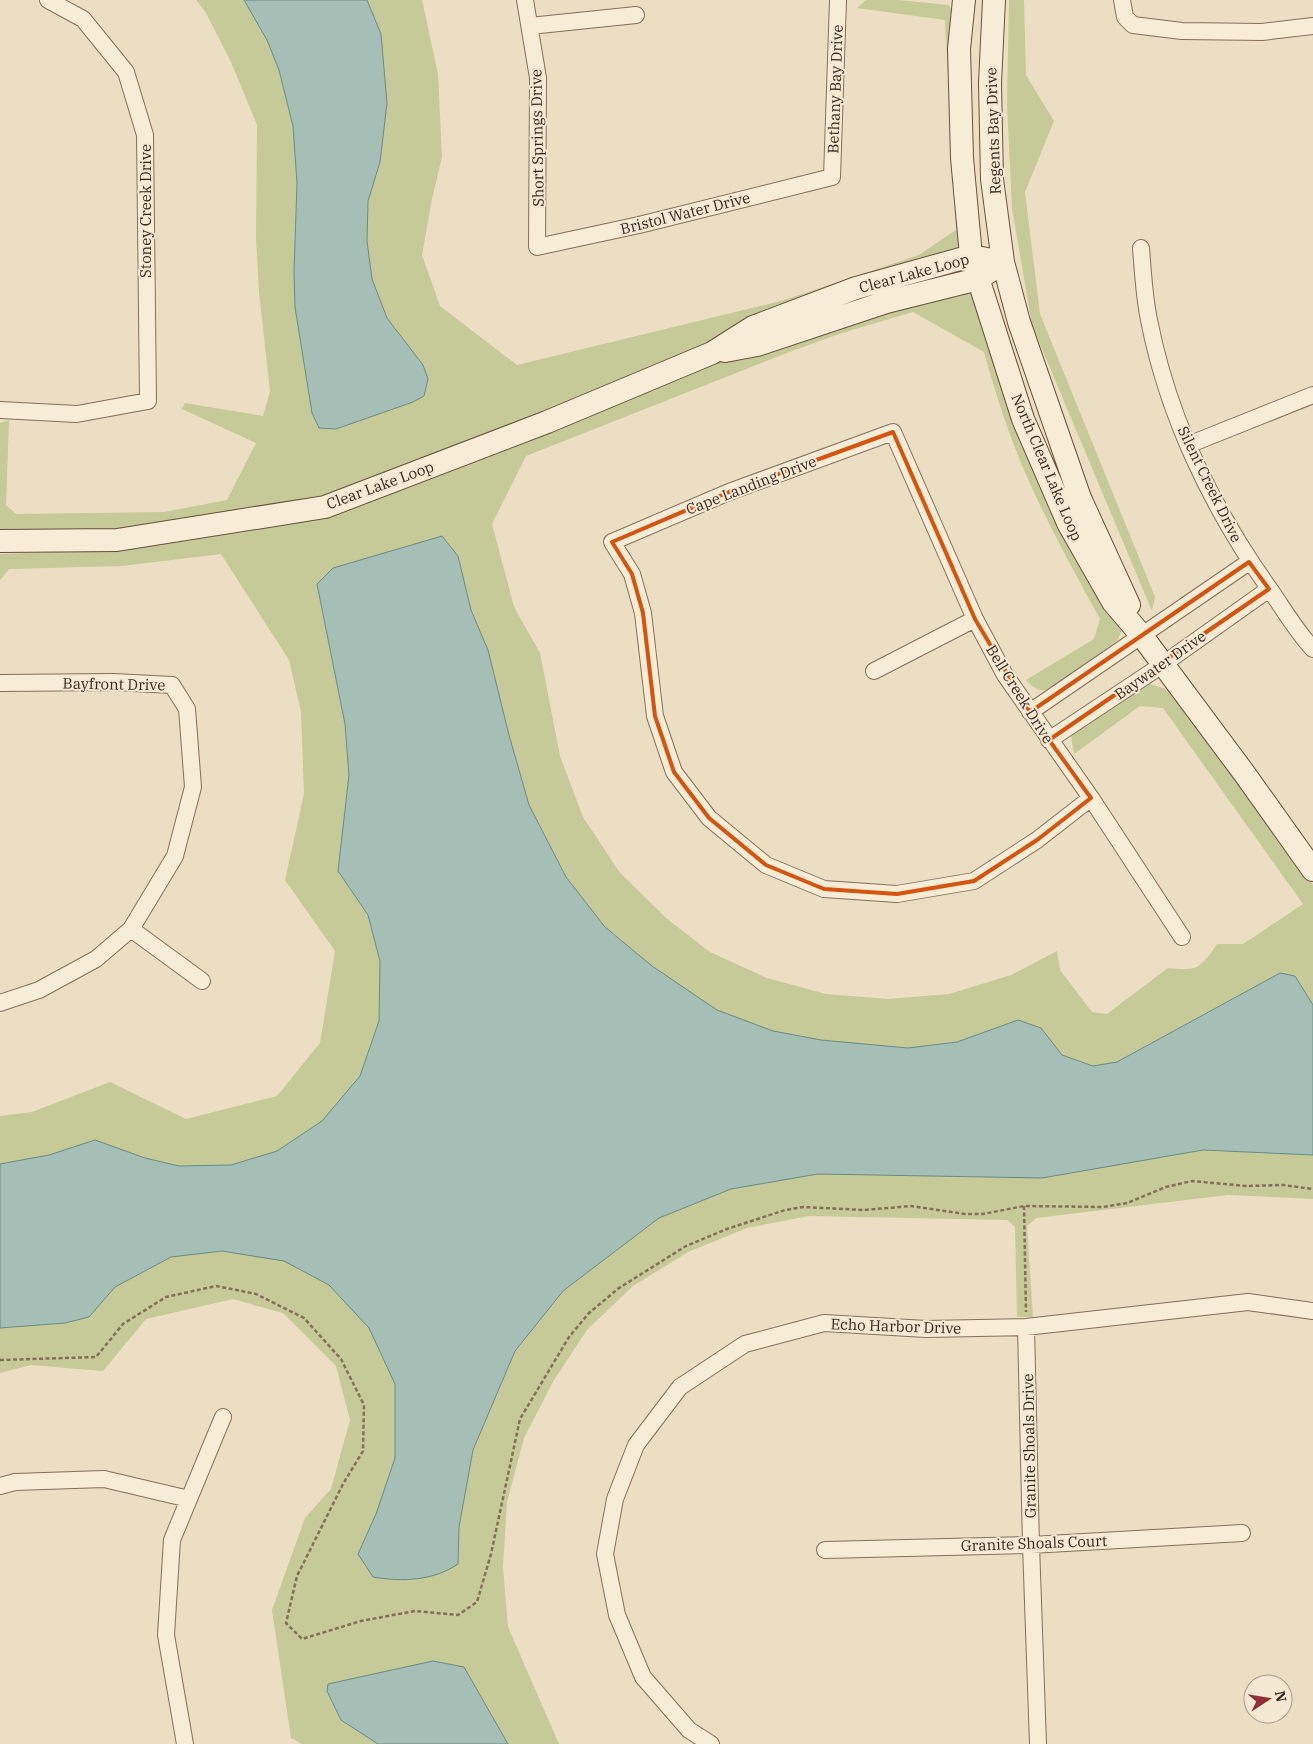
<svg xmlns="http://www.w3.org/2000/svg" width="1313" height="1744" font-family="'IBM Plex Serif',serif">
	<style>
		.green { fill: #c6c998 }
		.water { fill: #a5bfb6; stroke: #6c8c83 }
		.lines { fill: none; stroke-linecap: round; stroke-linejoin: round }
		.street-casing { stroke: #856f5b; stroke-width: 18 }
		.secondary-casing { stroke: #67513e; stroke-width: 24 }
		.path { stroke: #856f5b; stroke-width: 2.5; stroke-dasharray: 4 2.5; stroke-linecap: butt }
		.street { stroke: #f7ecd6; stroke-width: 16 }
		.secondary { stroke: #f7ecd6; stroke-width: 22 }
		.marked { fill: none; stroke: #d6540e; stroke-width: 4; stroke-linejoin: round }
		.labels { text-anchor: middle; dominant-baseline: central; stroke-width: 4; stroke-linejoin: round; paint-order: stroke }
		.street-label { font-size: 15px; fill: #36281e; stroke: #f4e8d2 }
	</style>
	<rect width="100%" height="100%" fill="#ecdec3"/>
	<!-- green -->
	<path class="green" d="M196,0H422L438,74L442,157L432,199L422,255L440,306L517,365L781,301L919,255L956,230L945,20L857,8L866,0H899L948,5L958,18L969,255L715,344L526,422L330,494L132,529L8,532L0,529V423L9,420L6,505L16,514L164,512L227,500L256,443L182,409L185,403L263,416L270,391L259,292L256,237L257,125L231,62L206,13Z
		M1009,0H1024L1026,75L1054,121L1025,192L1040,314L1155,597L1152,611L1032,325L1012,208L1007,104Z
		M959,290L976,294L1122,629L1118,640L1051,689C1039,692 1034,689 1026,680L1094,639L1100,619C1071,566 1042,514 1019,458C1005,423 994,388 984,352L913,312L842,333L792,351L526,456L492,524L514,607L540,653L560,756L583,817L620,873L666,918L710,952L767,978L826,994L888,999L949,994L1011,975L1057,951L1060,970L1092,1012L1107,1014L1168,968C1198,971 1200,969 1217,944H1243L1303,904L1163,708L1140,706L1074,754L1071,736L1084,724L1146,683L1173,691L1296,855L1313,885V1199L1228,1195L1036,1218L1027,1226L1033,1317H1017L1015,1227L1007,1220L809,1216L747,1228L688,1252L633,1286L587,1330L554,1380L524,1438L507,1502L503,1567L508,1627L559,1744H302L291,1738L272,1610L305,1518L331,1489L350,1420L336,1366L283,1313L233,1299L146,1319L103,1371L31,1365L0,1373V1116L32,1112L110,1082L186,1119L277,1096L320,1043L335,951L285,880L304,794L301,712L289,660L221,554L122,566L9,569L0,580V554L103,550L188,541L280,522L708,365Z"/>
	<!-- water -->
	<path class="water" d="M244,0H367L381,34L387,103L380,162L368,201L367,241L372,279L387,318L423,365L428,379L424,396L413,402L336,429L319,428L312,413L295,307L294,272L297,183L293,126L279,70L267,40Z
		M442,536L458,556L471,610L488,650L509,735L529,805L566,877L605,927L652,966L717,1010L773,1031L821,1040L908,1048L957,1042L1018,1020L1041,1028L1062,1055L1093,1066L1117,1062L1280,973L1295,976L1313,1005V1155L1203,1150L1042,1178L818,1174L731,1189L659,1218L563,1291L515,1351L473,1450L459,1527L458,1564C433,1581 402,1582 373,1577L358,1554L376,1514L395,1458V1384L369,1328L329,1285L284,1261L222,1251L171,1257L115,1287L89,1317L65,1323L0,1328V1164L49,1155L95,1140L145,1158L179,1166L231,1165L277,1151L322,1121L360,1076L379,1021L380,961L368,915L338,871L349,775L345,724L317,584L333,568Z
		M433,1661L464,1667L508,1744H378L341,1720L327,1691L328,1684Z"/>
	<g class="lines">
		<!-- street casing -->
		<g class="street-casing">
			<path id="street" d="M525,0L538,78L537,247L639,225L832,177L838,0
				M1122,0L1125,17L1133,25L1182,31L1262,32L1313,26
				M530,26L636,15
				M1141,248C1143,272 1144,296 1149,320C1168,417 1213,510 1271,591C1284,610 1297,632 1313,649
				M0,410L77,414L148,401L145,135L126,72L83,19L48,0
				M1188,445L1313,395
				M874,671L975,619
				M0,683L114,682L172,685L187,709L193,787L175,856L131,929L96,959L39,990L0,1003
				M1030,712L1249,562
				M1049,740L1162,665L1269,589
				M1091,798L1037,840L974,881L897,894L824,889L766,865L709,818L674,772L655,716L643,613L632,574L612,542L729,492L893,432L975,619L1005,675L1091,798L1182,937
				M131,929L202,981
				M1026,1327L1031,1545L1038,1744
				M0,1486L15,1482L104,1479L189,1499
				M825,1550L1031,1545L1242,1533
				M185,1744L166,1635L172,1540L223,1417
				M711,1744L689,1730L643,1677L617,1615L605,1554L615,1499L636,1445L680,1387L745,1344L824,1323L926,1329L1026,1327L1248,1302L1313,1311"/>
		</g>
		<!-- secondary casing -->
		<g class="secondary-casing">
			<path id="secondary" d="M964,0L959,49L962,158L971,256L1023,419L1068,523L1113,602L1142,636L1244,773L1313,870
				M994,0L990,83L992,179L1003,262L1019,322L1080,498L1129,605
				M725,351L757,345L886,302L978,279L990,271
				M0,541L117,540L325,507L547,422L712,353L753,327L856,288L971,256L1003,262"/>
		</g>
		<!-- path -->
		<path class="path" d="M1024,1206L1026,1312
			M0,1360L96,1357L123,1324L166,1297L216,1286L256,1294L304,1318L341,1359L364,1405L363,1451L343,1484L297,1576L286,1623L302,1639L361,1621L415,1611L458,1615L477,1602L491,1554L520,1419L569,1337L589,1313L619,1288L686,1246L727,1229L785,1210L803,1207L864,1210L911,1206L965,1214H983L1024,1206L1103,1207L1127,1203L1166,1187L1192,1181L1246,1186L1283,1185L1313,1189"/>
		<!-- street -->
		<use href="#street" class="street"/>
		<!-- secondary -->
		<use href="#secondary" class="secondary"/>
	</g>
	<!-- marked area -->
	<path class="marked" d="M893,432L975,619L1030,712L1249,562L1269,589L1049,740L1091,798L1037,840L974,881L897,894L824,889L766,865L709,818L674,772L655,716L643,613L632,574L612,542L729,492Z"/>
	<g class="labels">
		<!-- street labels -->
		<g class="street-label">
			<text transform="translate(835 89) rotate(-88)">Bethany Bay Drive</text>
			<text transform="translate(993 131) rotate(-92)">Regents Bay Drive</text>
			<text transform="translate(537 138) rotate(-91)">Short Springs Drive</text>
			<text transform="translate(145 211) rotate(-90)">Stoney Creek Drive</text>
			<text transform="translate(685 213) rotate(-14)">Bristol Water Drive</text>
			<text transform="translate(914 273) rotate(-15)">Clear Lake Loop</text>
			<text transform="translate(1047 467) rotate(67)">North Clear Lake Loop</text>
			<text transform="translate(1210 484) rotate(64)">Silent Creek Drive</text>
			<text transform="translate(380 485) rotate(-20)">Clear Lake Loop</text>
			<text transform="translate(751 485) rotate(-21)">Cape Landing Drive</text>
			<text transform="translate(1160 665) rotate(-35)">Baywater Drive</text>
			<text transform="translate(114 684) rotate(1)">Bayfront Drive</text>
			<text transform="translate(1020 694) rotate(58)">Bell Creek Drive</text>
			<text transform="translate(896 1326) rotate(2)">Echo Harbor Drive</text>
			<text transform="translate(1029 1446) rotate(-91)">Granite Shoals Drive</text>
			<text transform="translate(1034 1543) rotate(-2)">Granite Shoals Court</text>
		</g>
	</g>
	<!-- north arrow -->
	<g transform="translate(1268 1699) rotate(78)"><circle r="24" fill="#f4e8d2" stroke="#a89b8a"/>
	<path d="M0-4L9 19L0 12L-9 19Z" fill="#912e33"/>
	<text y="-8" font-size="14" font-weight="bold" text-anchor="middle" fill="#36281e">N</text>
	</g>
</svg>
